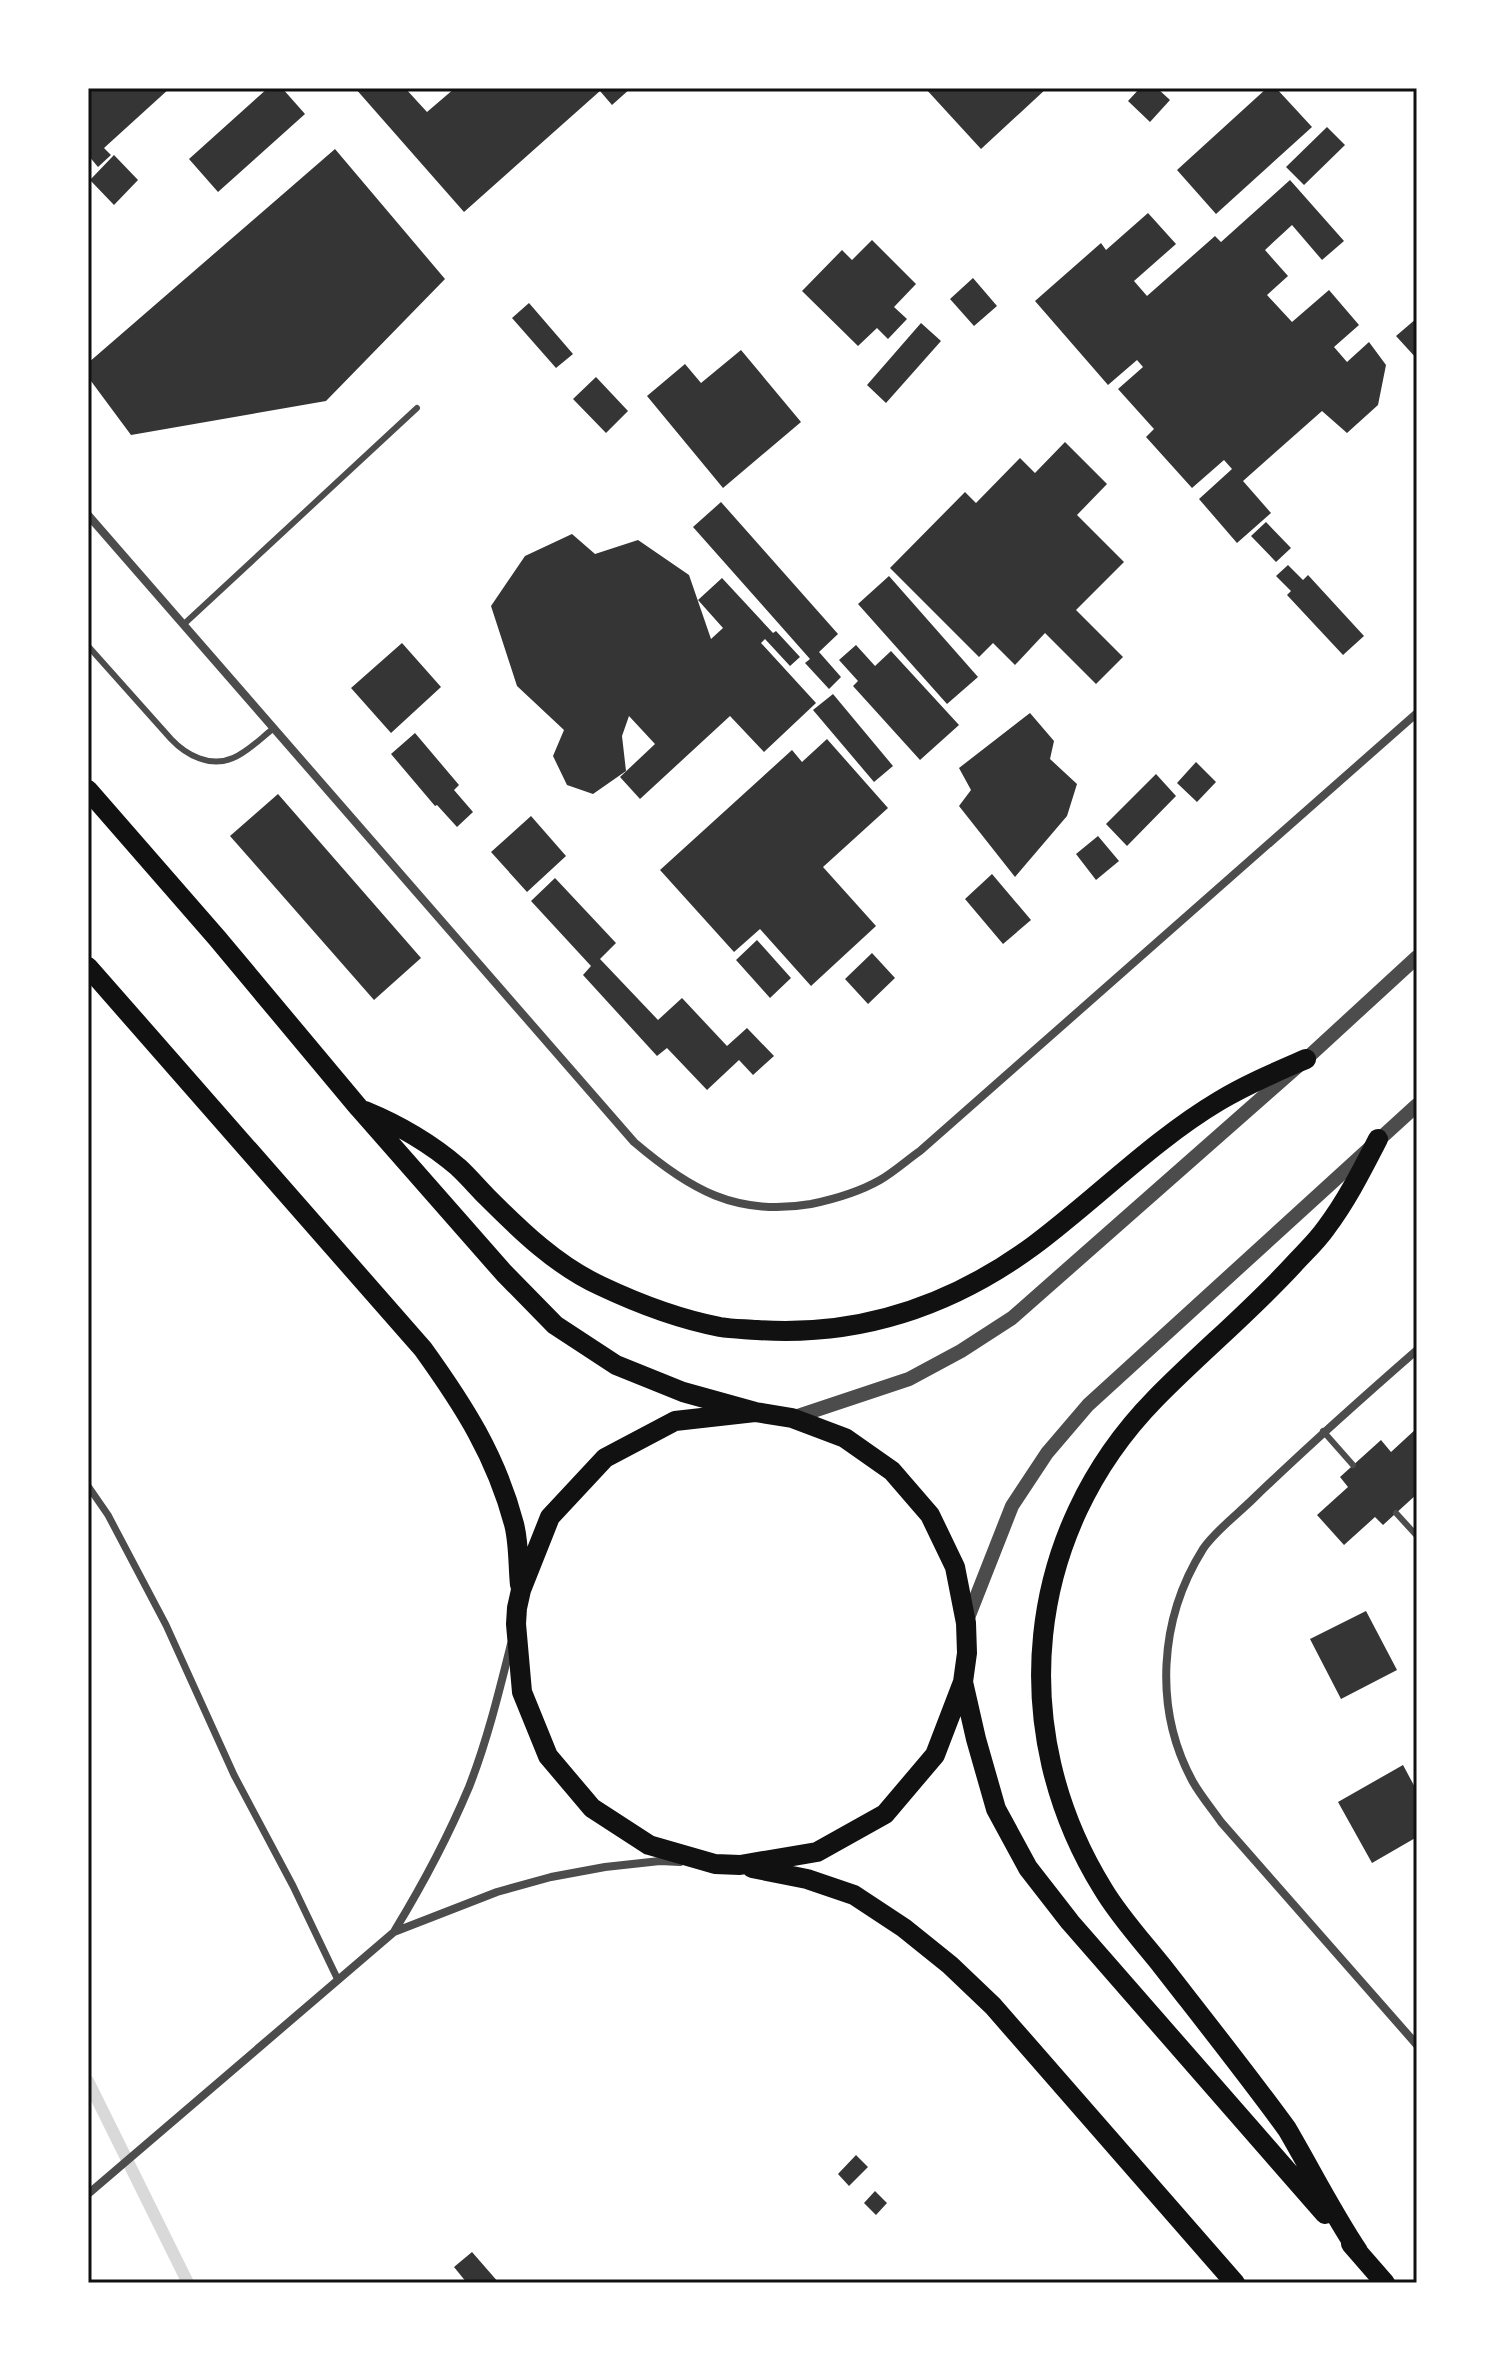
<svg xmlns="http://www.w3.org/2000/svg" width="1505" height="2371" font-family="'Roboto Condensed',sans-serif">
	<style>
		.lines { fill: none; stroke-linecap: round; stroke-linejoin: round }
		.stream { stroke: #d9d9d9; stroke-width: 12 }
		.building { fill: #353535 }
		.service { stroke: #4c4c4c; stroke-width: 6 }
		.pedestrian { stroke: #4c4c4c; stroke-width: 7 }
		.minor { stroke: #4c4c4c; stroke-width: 8 }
		.tertiary { stroke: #4c4c4c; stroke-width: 14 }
		.primary { stroke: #111; stroke-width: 20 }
		.neatline { fill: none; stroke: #111; stroke-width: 3 }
	</style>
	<rect width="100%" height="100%" fill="#fff"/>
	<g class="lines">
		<!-- stream -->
		<path class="stream" d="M88,2081L188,2283"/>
	</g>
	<!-- building -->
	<path class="building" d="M88,88H170L104,148L111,155L98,167L88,155Z
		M268,88H282L305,114L218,192L189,159Z
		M355,88H405L427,112L455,88H631L612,105L600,91L464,212Z
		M925,88H1047L981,149Z
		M1140,88H1157L1170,100L1150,122L1128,101Z
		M1267,88H1276L1312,127L1216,214L1177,170Z
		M1327,127L1345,145L1304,185L1286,167Z
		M335,149L445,279L326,401L131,435L88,377V363Z
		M114,155L138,180L114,205L90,180Z
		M1290,180L1344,241L1322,260L1292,225L1265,250L1288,276L1267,295L1292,322L1329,290L1359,325L1334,347L1347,362L1369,342L1386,365L1378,405L1347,433L1322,411L1243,481L1271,513L1237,543L1199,499L1232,469L1224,460L1192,488L1146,437L1154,429L1118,389L1143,367L1137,360L1108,385L1035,301L1101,243L1106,250L1148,213L1176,244L1134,281L1147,296L1215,236L1221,242Z
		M872,240L916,284L894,307L907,319L888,339L877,328L858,346L802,291L842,250L852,260Z
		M973,278L997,306L974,326L950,299Z
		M529,303L573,354L556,368L512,318Z
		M1417,318V359L1396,336Z
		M921,323L941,341L886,403L867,385Z
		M741,350L801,422L723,488L647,396L685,364L701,383Z
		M596,377L628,411L606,433L573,399Z
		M1065,442L1107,484L1077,515L1124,562L1076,610L1123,657L1096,684L1045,633L1015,665L993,643L979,657L890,568L965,492L976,503L1020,458L1035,473Z
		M721,502L838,634L819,652L841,677L829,689L805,663L810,659L693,527Z
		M1266,522L1291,548L1276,562L1251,536Z
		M572,534L595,554L638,540L689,575L711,639L723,628L698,600L722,578L773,633L776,631L800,657L790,666L765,639L761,643L816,703L764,752L730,716L640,799L620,777L655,744L629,716L622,736L626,771L593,794L567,785L553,756L564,730L517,686L491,606L525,556Z
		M1288,565L1303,580L1308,575L1364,636L1343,655L1287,595L1291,591L1276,576Z
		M889,576L978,677L947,704L858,604Z
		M402,643L441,687L391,733L351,688Z
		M856,645L875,666L891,651L959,725L920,760L853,686L858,681L839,660Z
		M833,694L893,766L874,782L813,710Z
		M1030,713L1054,741L1050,759L1077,784L1067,816L1015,877L959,806L971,790L959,768Z
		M415,733L459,785L454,790L473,812L457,827L437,805L435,806L391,754Z
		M827,739L888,808L823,867L876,926L811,986L760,929L734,952L660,870L792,750L802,762Z
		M1196,762L1216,782L1197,802L1177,783Z
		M1156,774L1176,796L1127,846L1106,824Z
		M278,794L421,958L374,1000L230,836Z
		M531,816L566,856L527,892L491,852Z
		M1098,836L1119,861L1096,880L1076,854Z
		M992,874L1031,920L1003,944L965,899Z
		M555,878L616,943L600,959L658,1020L682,998L727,1046L747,1028L774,1056L753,1075L739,1060L707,1090L667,1048L657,1056L583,975L591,966L531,901Z
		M757,940L791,978L770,998L736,960Z
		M872,953L895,978L868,1004L845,979Z
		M1417,1428V1494L1383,1525L1375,1517L1344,1545L1317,1515L1348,1487L1340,1477L1381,1440L1391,1452Z
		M1366,1611L1397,1670L1341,1699L1310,1639Z
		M1403,1765L1417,1791V1837L1372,1863L1338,1802Z
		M856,2155L868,2167L849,2186L838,2174Z
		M875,2191L887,2203L876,2215L864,2203Z
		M472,2252L499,2283H467L454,2267Z"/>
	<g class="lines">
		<!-- service -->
		<path class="service" d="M183,625L417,408
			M88,646L171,739C186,755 210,768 233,758C248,752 262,737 274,728
			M1323,1431L1353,1465
			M1396,1513L1417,1536"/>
		<!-- pedestrian -->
		<path class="pedestrian" d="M88,1486L108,1515L166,1625L234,1775L293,1886L338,1980"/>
		<!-- minor -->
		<path class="minor" d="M88,515L634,1142C689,1189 736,1217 811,1204C835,1199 859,1192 880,1180C894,1172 907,1160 920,1151L1417,713
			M1417,1350C1362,1398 1307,1447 1254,1498C1239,1513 1214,1532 1203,1549C1159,1619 1153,1709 1193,1782C1201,1796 1212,1809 1221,1822L1417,2045
			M395,1930C423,1884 448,1837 469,1787C487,1741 499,1692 511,1644
			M88,2194L394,1932L497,1892L551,1877L605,1867L660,1861L680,1862"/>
		<!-- tertiary -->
		<path class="tertiary" d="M792,1418L909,1379L961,1351L1012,1318L1306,1059L1417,957
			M966,1623L1012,1506L1047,1453L1088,1405L1417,1105"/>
		<!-- primary -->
		<path class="primary" d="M88,790L217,938L359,1108L504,1273L555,1325L616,1365L683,1392L755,1412L792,1418L845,1438L892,1471L930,1515L955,1567L966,1623L967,1653L963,1682L935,1755L885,1814L817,1852L740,1865L715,1864L649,1845L592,1808L548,1756L522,1692L516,1624L517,1608L521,1590L550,1517L605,1458L675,1421L755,1412
			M88,967L423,1349C464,1406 496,1456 514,1524C519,1543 518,1565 520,1585
			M365,1111C399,1125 430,1143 458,1167C468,1176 477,1187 487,1197C521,1231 557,1266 601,1286C639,1304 679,1319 720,1327C732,1329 745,1329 757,1330C859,1337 951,1306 1033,1246C1096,1199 1152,1141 1219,1101C1247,1084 1276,1072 1306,1059
			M963,1682L976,1739L996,1809L1028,1868L1070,1922L1325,2214
			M752,1868L807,1879L854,1895L904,1928L950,1965L993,2006L1235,2283
			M1351,2244L1385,2283
			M1358,2251C1332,2212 1311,2170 1287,2129C1247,2074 1204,2020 1162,1966C1142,1941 1119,1916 1103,1889C1005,1731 1024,1533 1155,1399C1200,1353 1250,1312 1294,1264C1305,1252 1317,1241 1326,1228C1347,1200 1362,1170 1378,1139"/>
	</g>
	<!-- border -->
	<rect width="1505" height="2371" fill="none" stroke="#ffffff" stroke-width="180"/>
	<rect x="90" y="90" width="1325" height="2191" class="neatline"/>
</svg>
